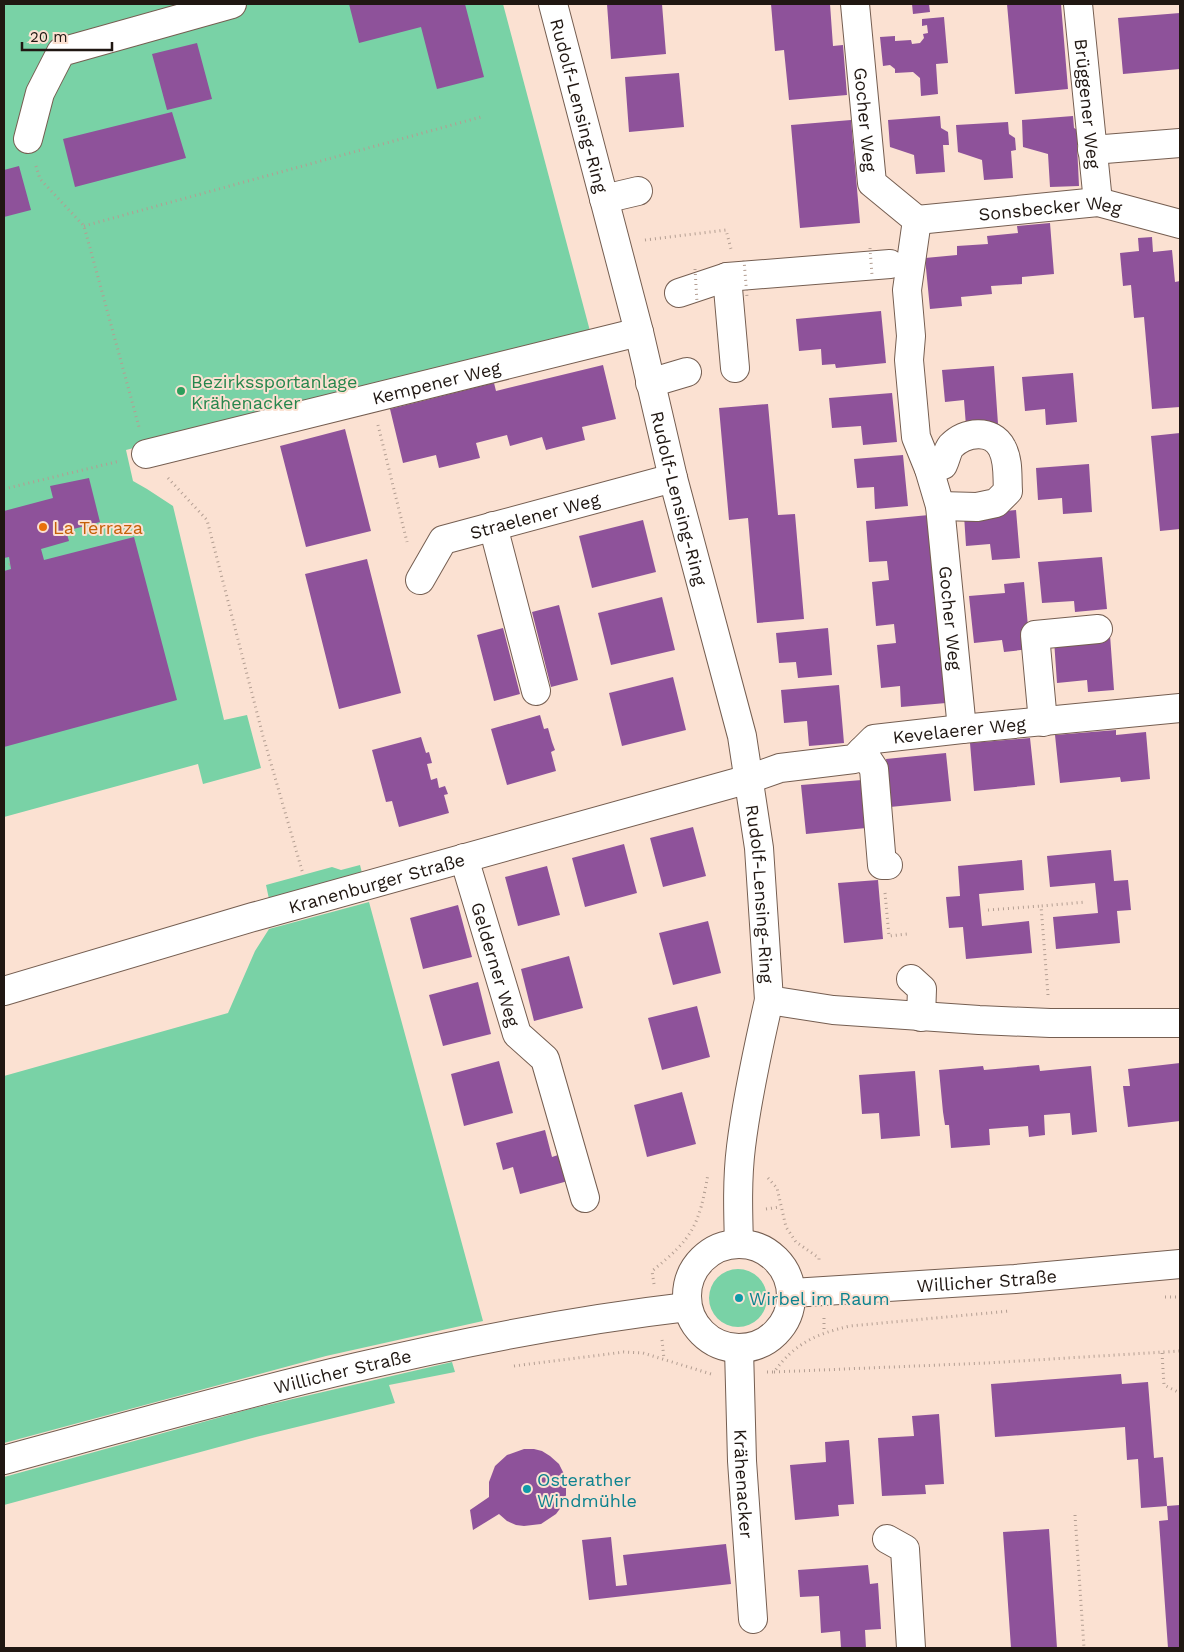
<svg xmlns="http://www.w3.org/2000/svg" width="1184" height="1652" font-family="'Work Sans',sans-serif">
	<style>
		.green { fill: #79d2a6 }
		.building { fill: #8e529a }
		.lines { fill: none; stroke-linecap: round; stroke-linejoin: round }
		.minor-casing { stroke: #755e51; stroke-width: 30 }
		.path { stroke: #b39e92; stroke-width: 3; stroke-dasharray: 1 4; stroke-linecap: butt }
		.minor { stroke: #fff; stroke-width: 28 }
		.path-bridge { stroke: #b39e92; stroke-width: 3; stroke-dasharray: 1 4; stroke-linecap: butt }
		.leisure-dot { fill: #2e9e5b; stroke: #fbe1d2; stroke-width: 2 }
		.food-dot { fill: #e8710a; stroke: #fbe1d2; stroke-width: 2 }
		.culture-dot { fill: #0f9aa8; stroke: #fbe1d2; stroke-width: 2 }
		.labels { text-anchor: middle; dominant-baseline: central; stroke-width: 4; stroke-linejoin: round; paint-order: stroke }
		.street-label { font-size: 18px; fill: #201712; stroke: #fbe1d2 }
		.leisure-label { font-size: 18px; fill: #27864d; stroke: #fbe1d2; text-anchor: start }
		.food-label { font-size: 18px; fill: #c56008; stroke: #fbe1d2; text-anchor: start }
		.culture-label { font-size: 18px; fill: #0d838f; stroke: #fbe1d2; text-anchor: start }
	</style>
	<rect width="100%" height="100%" fill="#fbe1d2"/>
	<!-- green -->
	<path class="green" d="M4,4H503L590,331L126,450L133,481L147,489L173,506L224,720L247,715L261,768L203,784L198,764L4,817Z
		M360,865L362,873L269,899L266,885L332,867L341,870Z
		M369,902L483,1321L326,1356L4,1443V1076L228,1013L255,951L269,929Z
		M709 1298a29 29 0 1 1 58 0a29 29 0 1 1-58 0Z
		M452,1362L455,1372L389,1385L395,1403L260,1436L4,1505V1477L250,1409Z"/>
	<!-- building -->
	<path class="building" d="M349,4H465L484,77L437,89L421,27L359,43Z
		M607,4H662L666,54L611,59Z
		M771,4H830L833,46L843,45L847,95L789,100L784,50L775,51Z
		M912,4H929L930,12L913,14Z
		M1007,4H1061L1068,89L1015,94Z
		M1180,13V69L1123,74L1118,18Z
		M944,17L948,63L936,64L938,94L921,96L920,78L913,72L895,73V69L890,65L883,66L880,37L895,36V41L911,40L912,44L920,43L924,38L923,34L928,33L927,25L922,26V19Z
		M197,43L212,99L167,110L152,54Z
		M679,73L684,127L629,132L625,77Z
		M172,112L186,158L75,187L63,139Z
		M940,116L941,128L948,132L949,145H943L945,172L916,174L914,155L890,147L888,120Z
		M1073,116L1074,128L1081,132L1082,145H1077L1079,186L1050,187L1048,154L1023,147L1022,120Z
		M851,120L860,223L800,228L791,125Z
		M1008,122L1009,134L1015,138L1016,150L1011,151L1013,178L984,180L982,160L958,152L956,125Z
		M19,166L31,210L4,217V170Z
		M1050,223L1054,274L1022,277V284L991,286L992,294L961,297L962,306L930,309L925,258L957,255V246L988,244L987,236L1018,233L1017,226Z
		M1152,237L1153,252L1172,250L1175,282L1180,281V407L1152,409L1144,317L1134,318L1131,285L1123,286L1120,253L1139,251L1138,238Z
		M881,311L886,363L836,368L835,364L822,365L821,349L799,351L796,319Z
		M603,365L616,419L582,427L585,440L546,450L542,437L510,446L507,435L476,443L480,458L439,468L436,455L403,463L390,409L494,383L496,391Z
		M994,366L998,424L966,426L964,400L945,402L942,370Z
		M1073,373L1077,422L1046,425L1045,409L1025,411L1022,377Z
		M892,393L897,442L863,445L861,426L832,428L829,398Z
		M768,404L778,515L795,514L804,619L757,623L748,518L729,520L719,408Z
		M345,429L371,531L306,547L280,446Z
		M1180,433V529L1160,531L1151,436Z
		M903,455L908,506L875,509L874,487L857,488L854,459Z
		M1089,464L1092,512L1063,514L1062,498L1038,500L1036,468Z
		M89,478L100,522L66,531L69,541L41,549L44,560L134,537L177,700L4,747V571L11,569L9,557L4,558V511L53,498L50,486Z
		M1016,510L1020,558L992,560L990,544L966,546L964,515Z
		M929,515L946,703L901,707L900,686L881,688L877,645L896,643L894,624L876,626L872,582L889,580L887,561L869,562L866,521Z
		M643,520L656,572L592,588L579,536Z
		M1102,557L1107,609L1075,612L1074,601L1042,603L1038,562Z
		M367,559L401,693L339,709L305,574Z
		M1024,582L1030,649L1004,652L1002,640L974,643L969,596L1005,593L1004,584Z
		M662,597L675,650L611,665L598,613Z
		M559,605L578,680L551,687L532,612Z
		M503,628L520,694L494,701L477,635Z
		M828,628L832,675L798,678L796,662L779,663L776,633Z
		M1110,635L1114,690L1088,692L1087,680L1057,683L1054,640Z
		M673,677L686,730L622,746L609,693Z
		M839,685L844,743L809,746L807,721L784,723L781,690Z
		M540,715L544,729L548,728L552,742L555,750L551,752L556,771L507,785L491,729Z
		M1116,730V735L1146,732L1150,779L1121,782L1120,777L1060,783L1055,735Z
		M421,737L426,753L429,752L432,763L427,764L431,780L437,778L439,788L445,786L448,794L444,795L449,813L399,827L392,801L386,802L372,750Z
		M1030,738L1035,785L974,791L970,743Z
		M946,753L951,801L890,807L886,759Z
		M862,780L866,828L806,834L801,785Z
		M693,827L706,876L663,887L650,838Z
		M624,844L637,893L585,907L572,858Z
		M1111,850L1114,881L1128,880L1131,910L1117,911L1120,943L1056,949L1053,917L1098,913L1095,883L1050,887L1047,856Z
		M1022,860L1024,890L979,894L982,926L1029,921L1032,953L966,959L963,927L949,928L946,897L960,896L958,866Z
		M547,866L560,915L518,926L505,877Z
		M878,880L883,939L844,943L838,883Z
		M458,905L472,957L423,969L410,918Z
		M708,921L721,973L673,985L659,933Z
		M569,956L583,1008L534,1021L521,969Z
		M478,982L491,1034L443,1046L429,995Z
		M697,1006L710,1057L662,1070L648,1018Z
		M499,1061L513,1113L464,1126L451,1074Z
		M1180,1063V1121L1128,1127L1123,1086H1130L1128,1069Z
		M1039,1065L1040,1071L1091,1066L1097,1132L1072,1135L1070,1113L1044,1115L1045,1135L1029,1137L1028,1126L989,1129L990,1145L951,1148L949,1125H945L943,1112L939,1070L983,1066L984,1070Z
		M915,1071L920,1136L881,1139L879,1113L862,1114L859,1075Z
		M682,1092L696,1144L647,1157L634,1105Z
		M545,1130L552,1157L561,1154L568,1181L520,1194L513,1167L503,1170L496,1143Z
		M1121,1374L1122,1384L1148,1382L1154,1458L1163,1457L1167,1506L1141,1508L1138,1459L1127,1460L1125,1427L995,1437L991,1384Z
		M939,1414L944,1484L925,1485L926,1494L882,1496L878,1438L914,1436L912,1416Z
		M849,1440L854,1504L838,1505L839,1516L795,1520L790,1465L826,1462L825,1442Z
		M524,1449H534L542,1451L550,1456L559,1464L564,1474L566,1484V1495L562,1506L556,1514L541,1524L524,1526L516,1525L507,1521L499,1514L473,1530L470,1510L489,1497V1482L495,1466L507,1455Z
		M1180,1505V1648H1168L1159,1521L1168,1520L1167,1506Z
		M1049,1529L1057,1648H1011L1003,1532Z
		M611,1537L616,1586L627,1585L623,1555L726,1544L731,1584L589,1600L582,1540Z
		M868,1565L870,1584L878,1583L881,1629L865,1630L866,1648H841L840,1631L821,1633L819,1596L800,1597L798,1570Z"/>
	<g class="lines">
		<!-- minor casing -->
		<g class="minor-casing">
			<g id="minor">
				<path id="s1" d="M553,4L639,332L673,478L742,736L759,848L769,1000L833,1010L979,1020L1050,1023H1180"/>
				<path id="s2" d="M855,4L872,183L917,220"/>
				<path id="s3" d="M1078,4L1098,202"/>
				<path d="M28,139L40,93L61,52L232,4"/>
				<path d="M1092,150L1180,143"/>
				<path d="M604,199L638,191"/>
				<path id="s4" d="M917,220L907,290L911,336L909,360L916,437L929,469L940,506L962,729"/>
				<path id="s5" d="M917,220L1098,202L1180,224"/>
				<path d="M727,277L735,368"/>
				<path d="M679,293L727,277L890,264"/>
				<path d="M650,383L687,372"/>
				<path id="s6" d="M146,454L639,332"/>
				<path d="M929,469L943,465C946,459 947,451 951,446C965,432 992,428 1002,448C1009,461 1007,477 1008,491L996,503L977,507L940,506"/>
				<path d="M493,526L536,691"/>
				<path id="s7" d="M420,580L443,540L673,478"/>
				<path d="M1043,722L1035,635L1098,629"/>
				<path d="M862,751L874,769L882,865H888"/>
				<path id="s8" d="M464,858L517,1034L545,1059L585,1198"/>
				<path d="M911,979L922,989L921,1017"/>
				<path id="s9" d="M4,991L253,917L749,779L780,768L854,759L874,739L962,729L1180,708"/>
				<circle cx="739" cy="1296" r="52"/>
				<path d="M739,1244C738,1212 737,1179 741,1147C747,1098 758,1048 769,1000"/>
				<path id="s10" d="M792,1293L1015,1279L1180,1264"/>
				<path id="s11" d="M739,1349L742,1461L753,1619"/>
				<path id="s12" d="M4,1460C229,1398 455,1334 687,1307"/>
				<path d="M887,1539L905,1549L911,1648"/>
			</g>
		</g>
		<!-- path -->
		<path class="path" d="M36,166L40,179L84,226L139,427
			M84,226L481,117
			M645,240L726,230L731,249
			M378,425L407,542
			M168,478L207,520L263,736L303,874
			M4,489L120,461
			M4,566L10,564
			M885,893L889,936L907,934V937
			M988,910L1041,906
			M1048,995L1041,906L1086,902
			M768,1178L777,1188L786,1227L796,1242L819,1258V1262
			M766,1209L780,1207
			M654,1284L652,1271C693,1238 699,1226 708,1174
			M1165,1297H1180
			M824,1318V1332
			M662,1340L664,1359
			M1162,1353L1164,1385L1180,1393
			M514,1366L624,1352L643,1353L711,1374
			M767,1372H774C795,1343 816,1334 850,1326L1010,1311
			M774,1372L987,1363L1180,1351
			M1075,1515L1084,1648"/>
		<!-- minor -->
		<use href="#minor" class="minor"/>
		<!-- path-bridge -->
		<path class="path-bridge" d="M870,248L872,275
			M744,260L747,297
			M695,269L697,302"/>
	</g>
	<!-- markers -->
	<circle class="leisure-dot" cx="181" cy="391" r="5"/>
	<circle class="food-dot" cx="43" cy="527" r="5"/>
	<g class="culture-dot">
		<circle cx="739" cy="1298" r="5"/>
		<circle cx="527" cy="1489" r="5"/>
	</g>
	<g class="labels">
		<!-- street labels -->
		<g class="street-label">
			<text stroke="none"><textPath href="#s3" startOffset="100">Brüggener Weg</textPath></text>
			<text stroke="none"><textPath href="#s1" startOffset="105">Rudolf-Lensing-Ring</textPath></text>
			<text stroke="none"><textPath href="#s2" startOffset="116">Gocher Weg</textPath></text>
			<text stroke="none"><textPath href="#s5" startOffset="134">Sonsbecker Weg</textPath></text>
			<text stroke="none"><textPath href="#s6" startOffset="299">Kempener Weg</textPath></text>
			<text stroke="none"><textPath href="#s1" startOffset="510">Rudolf-Lensing-Ring</textPath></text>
			<text stroke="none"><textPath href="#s7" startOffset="141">Straelener Weg</textPath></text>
			<text stroke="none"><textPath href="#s4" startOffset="404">Gocher Weg</textPath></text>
			<text stroke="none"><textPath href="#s9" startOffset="996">Kevelaerer Weg</textPath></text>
			<text stroke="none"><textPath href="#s9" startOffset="388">Kranenburger Straße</textPath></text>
			<text stroke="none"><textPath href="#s1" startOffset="915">Rudolf-Lensing-Ring</textPath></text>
			<text stroke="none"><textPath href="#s8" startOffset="111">Gelderner Weg</textPath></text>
			<text stroke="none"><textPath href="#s10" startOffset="195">Willicher Straße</textPath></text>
			<text stroke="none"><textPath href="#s12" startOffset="350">Willicher Straße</textPath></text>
			<text stroke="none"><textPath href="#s11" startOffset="135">Krähenacker</textPath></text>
		</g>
		<!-- leisure labels -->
		<g class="leisure-label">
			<text x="191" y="381">Bezirkssportanlage<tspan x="191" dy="21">Krähenacker</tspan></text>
		</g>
		<!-- food labels -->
		<g class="food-label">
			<text x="53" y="527">La Terraza</text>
		</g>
		<!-- culture labels -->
		<g class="culture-label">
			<text x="749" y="1298">Wirbel im Raum</text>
			<text x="537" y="1479">Osterather<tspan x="537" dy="21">Windmühle</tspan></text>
		</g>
	</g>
	<!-- border -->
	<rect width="1184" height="1652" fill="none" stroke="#201712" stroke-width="10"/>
	<!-- scale -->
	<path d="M22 42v8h90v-8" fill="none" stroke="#201712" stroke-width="2.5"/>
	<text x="30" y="42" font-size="15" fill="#201712" stroke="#fbe1d2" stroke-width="4" paint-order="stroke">20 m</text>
</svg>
